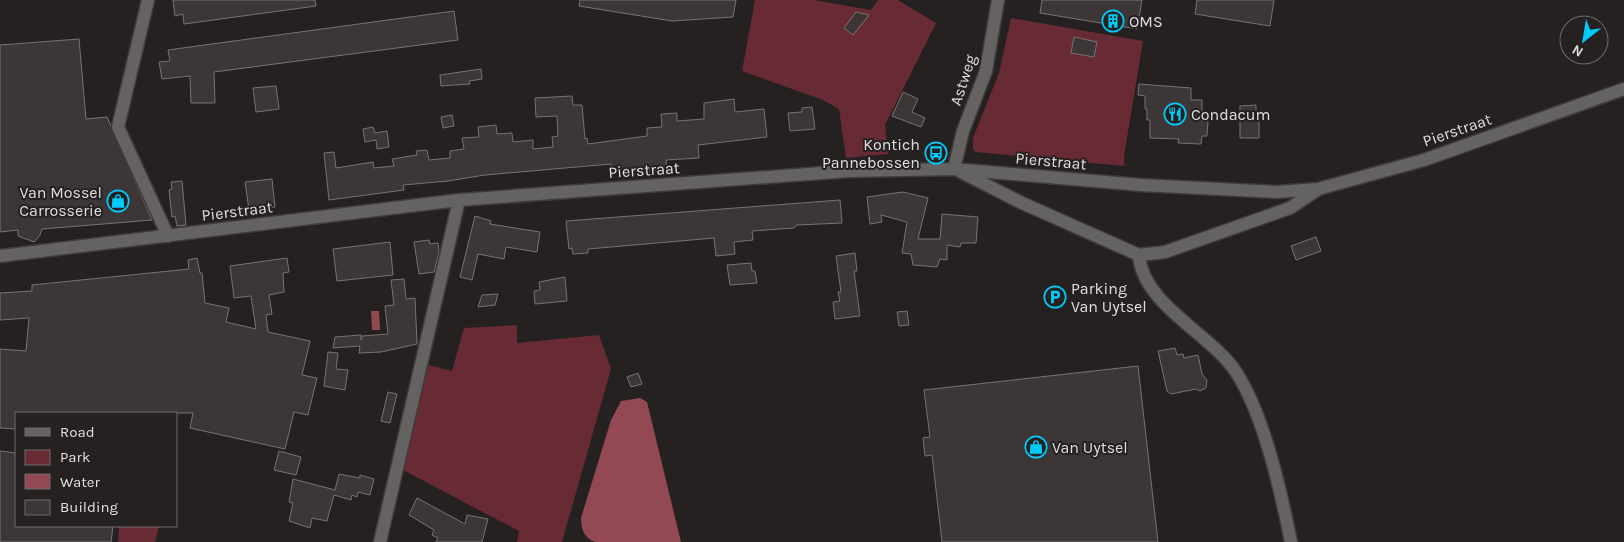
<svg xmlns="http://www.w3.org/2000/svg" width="1624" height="542" font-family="Karla,sans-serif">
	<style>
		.green { fill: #682a34 }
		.water { fill: #924954 }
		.building { fill: #3c3637; stroke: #797273 }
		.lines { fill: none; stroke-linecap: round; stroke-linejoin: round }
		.minor-casing { stroke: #403b3b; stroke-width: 15 }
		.minor { stroke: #656262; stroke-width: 12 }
		.labels { text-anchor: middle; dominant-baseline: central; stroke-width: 4; stroke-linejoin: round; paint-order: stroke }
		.poi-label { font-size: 16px; fill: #e1ddde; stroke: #262121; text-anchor: start }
		.street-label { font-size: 16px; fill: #e1ddde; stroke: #262121 }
	</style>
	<rect width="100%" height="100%" fill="#262121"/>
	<!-- green -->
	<path class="green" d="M755,0H814L871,10L878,0H898L936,23L885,125L888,154L846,158L839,109L823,100L742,71Z
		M1011,18L1143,41L1124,156V166L976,152L973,149V138L999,73Z
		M517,325V343L599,335L611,369L562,542H517L519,531L403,470L428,365L452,371L464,328Z
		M119,526H159L155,542H118Z"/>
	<!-- water -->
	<path class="water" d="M371,311H379L380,330H372Z
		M640,398L647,402L681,542H595C584,538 581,529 581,518L611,420L621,401Z"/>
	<!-- building -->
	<path class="building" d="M173,0H315L316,6L184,24L183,14L175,16Z
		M580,0H736L733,17L672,21L579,6Z
		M1042,0H1142L1137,29L1040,13Z
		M1197,0H1274L1270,26L1195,14Z
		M454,11L458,40L214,72L215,103H191L190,76L162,79L159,62L170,61L168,50Z
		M856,12L869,15L853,35L844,28Z
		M1074,37L1097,42L1094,57L1071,53Z
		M79,39L86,119L107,117L152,220L42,229L40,235L34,242L18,236V230L0,232V45Z
		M481,69L482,79L469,81L470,84L441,86L440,75Z
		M1139,84L1191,88V100H1202V121H1208L1207,136H1202L1201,144L1178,143L1179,139L1150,138V120H1147V109H1145V96L1138,95Z
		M276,86L279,109L256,112L253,88Z
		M903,92L918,99L912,112L925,118L921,127L892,116Z
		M572,96L573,105H582L585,139L587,138L588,144L647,136V128L662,127L661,114L677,113V121L704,119V103L734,99L735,112L764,109L767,137L698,145L699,158L666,160L667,170L611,173V164L485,175L448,181L403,185L404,190L329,200L324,153L334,152L336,168L373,162L374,168L394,166L392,159L417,155L416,151L427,150L429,160L450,158V151L464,149L462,138L479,137L478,127L496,125L497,134L512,133L513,142L533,140V149L553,147L552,137L558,136L557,116L536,117L535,98Z
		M1256,105V111H1259V138H1240V106Z
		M812,107L815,129L790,131L788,113L802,112V108Z
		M452,115L454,126L443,128L441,117Z
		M373,127L375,133L387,131L389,147L377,149L376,140L365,142L363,129Z
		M272,179L275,207L249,210L245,182Z
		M182,181L186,225L177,226L175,216L172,217L169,190L172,189L171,182Z
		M903,192L928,198L918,239H940L942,214L978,217L976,243H961L960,247L947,245V260L940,259L937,267L913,265L911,254L902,253L907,222L881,215L882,222L870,224L867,197Z
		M840,200L842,223L797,225L794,228L752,231L753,240L734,242L735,254L716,256L714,238L588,249V253L573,254L572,248L569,249L566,221Z
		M475,216L491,221L490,224L540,232L537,252L506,247L504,259L478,254L472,280L460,277Z
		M1316,237L1321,251L1296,260L1291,246Z
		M429,240L430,244L438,243L439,252L434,272L419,274L414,242Z
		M390,242L393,275L337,281L333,249Z
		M855,253L857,271H854L860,316L835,319L833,302L840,301L838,292H841L836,256Z
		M197,258L200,273H202L205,303L229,308L226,322L256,329L251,296L234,298L230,266L287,258L289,272L283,273L284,292L269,295L272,314L266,315L268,332L310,341L302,375L317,378L308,415L294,412L285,449L190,428L193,413H16V429L0,428V349L26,351L29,318L0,320V293L32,291V285L189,269L188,260Z
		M751,263L752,271H755L757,283L730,285L727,265Z
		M565,277L567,301L535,304L534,291L540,290L539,282Z
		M404,279L406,299L415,298L417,344L381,352L359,353L360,346L333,348L335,337L361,335V340L362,336L388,334L385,306L394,305L391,280Z
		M498,294L495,305L478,307L482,295Z
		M907,311L909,325L899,326L897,312Z
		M1175,348L1177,355L1183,354L1184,358L1198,355L1202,374L1207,380L1206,388L1200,391L1196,389L1171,394L1167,391L1158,351Z
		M328,352L338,353L336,369L348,370L345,390L324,386Z
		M1138,366L1158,542H942L932,455L925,456L923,438L930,437L924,390Z
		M638,373L642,384L631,387L627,377Z
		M388,392L397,394L390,423L381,421Z
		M0,451L16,453V526H113L111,542H0Z
		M279,451L301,457L296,475L274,470Z
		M339,474L360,478V475L374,479L370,495L358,492L357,497L352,495L351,500L334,495L327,521L312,518L310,528L289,521L293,503L289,502L293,479L335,490Z
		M417,498L465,524L467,515L488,519L482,542H436L438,538L432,535L434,530L409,515Z"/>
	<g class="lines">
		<!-- minor casing -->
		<g class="minor-casing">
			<path id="minor" d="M148,0L118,127L168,236
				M954,169L963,131L986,71L998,0
				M961,172L1022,203L1139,255L1165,252L1290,208L1317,190
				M1139,255C1142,304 1211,334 1236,372C1264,415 1281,492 1291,542
				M0,256L459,200L849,171L954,169L1141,185L1276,192L1318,189L1424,160L1624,89
				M380,542L459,200"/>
		</g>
		<!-- minor -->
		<use href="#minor" class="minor"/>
	</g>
	<!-- icons -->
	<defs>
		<g id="building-ring" transform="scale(1.125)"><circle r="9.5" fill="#262121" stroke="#03cbf9" stroke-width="1.5"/><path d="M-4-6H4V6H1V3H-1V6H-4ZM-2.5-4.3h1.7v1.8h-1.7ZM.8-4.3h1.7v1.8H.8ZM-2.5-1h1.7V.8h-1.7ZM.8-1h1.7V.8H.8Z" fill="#03cbf9"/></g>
		<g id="restaurant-ring" transform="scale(1.125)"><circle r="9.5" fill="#262121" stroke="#03cbf9" stroke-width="1.5"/><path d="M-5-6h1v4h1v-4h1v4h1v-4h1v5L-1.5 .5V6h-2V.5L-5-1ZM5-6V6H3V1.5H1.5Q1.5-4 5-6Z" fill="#03cbf9"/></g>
		<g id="bus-ring" transform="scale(1.125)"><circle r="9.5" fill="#262121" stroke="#03cbf9" stroke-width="1.5"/><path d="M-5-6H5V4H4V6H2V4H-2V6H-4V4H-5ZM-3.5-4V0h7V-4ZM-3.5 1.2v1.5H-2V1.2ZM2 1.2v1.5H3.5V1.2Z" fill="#03cbf9"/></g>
		<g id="shop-ring" transform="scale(1.125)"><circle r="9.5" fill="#262121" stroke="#03cbf9" stroke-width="1.5"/><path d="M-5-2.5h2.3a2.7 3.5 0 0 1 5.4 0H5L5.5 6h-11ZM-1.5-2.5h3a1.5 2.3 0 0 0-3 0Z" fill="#03cbf9"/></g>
		<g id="parking-ring" transform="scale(1.125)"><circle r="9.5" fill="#262121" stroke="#03cbf9" stroke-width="1.5"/><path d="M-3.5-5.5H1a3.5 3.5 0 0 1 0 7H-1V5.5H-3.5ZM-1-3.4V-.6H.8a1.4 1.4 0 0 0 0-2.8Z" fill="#03cbf9"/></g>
	</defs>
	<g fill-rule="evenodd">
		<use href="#building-ring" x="1113" y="21"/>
		<use href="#restaurant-ring" x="1175" y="114"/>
		<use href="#bus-ring" x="936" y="153"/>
		<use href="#shop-ring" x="118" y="201"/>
		<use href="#parking-ring" x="1055" y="297"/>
		<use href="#shop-ring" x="1036" y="447"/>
	</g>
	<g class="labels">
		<!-- poi labels -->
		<g class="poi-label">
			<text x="1129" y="21">OMS</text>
			<text x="1191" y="114">Condacum</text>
			<text x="920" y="144" text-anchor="end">Kontich<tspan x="920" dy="18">Pannebossen</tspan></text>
			<text x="102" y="192" text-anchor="end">Van Mossel<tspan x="102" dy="18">Carrosserie</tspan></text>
			<text x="1071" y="288">Parking<tspan x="1071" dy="18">Van Uytsel</tspan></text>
			<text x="1052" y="447">Van Uytsel</text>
		</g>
		<!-- street labels -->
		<g class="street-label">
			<text transform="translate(963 80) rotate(-72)">Astweg</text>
			<text transform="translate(1457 130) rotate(-19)">Pierstraat</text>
			<text transform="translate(1051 161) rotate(5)">Pierstraat</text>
			<text transform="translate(644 170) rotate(-4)">Pierstraat</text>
			<text transform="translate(237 211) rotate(-7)">Pierstraat</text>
		</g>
	</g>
	<!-- legend -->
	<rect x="15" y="412" width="162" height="115" fill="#262121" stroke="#716c6d"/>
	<rect x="25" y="428" width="25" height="8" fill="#656262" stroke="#716c6d"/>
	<text x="60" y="437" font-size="15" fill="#e1ddde">Road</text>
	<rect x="25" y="450" width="25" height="15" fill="#682a34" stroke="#716c6d"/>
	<text x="60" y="462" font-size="15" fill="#e1ddde">Park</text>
	<rect x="25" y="474" width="25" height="15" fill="#924954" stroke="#716c6d"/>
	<text x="60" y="487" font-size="15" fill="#e1ddde">Water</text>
	<rect x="25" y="500" width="25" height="15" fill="#3c3637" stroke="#716c6d"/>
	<text x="60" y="512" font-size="15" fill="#e1ddde">Building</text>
	<!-- north arrow -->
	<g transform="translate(1584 40) rotate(211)"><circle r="24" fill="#262121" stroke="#716c6d"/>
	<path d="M0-4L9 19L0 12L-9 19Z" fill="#03cbf9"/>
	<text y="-8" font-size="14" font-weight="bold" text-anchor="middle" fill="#e1ddde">N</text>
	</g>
</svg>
